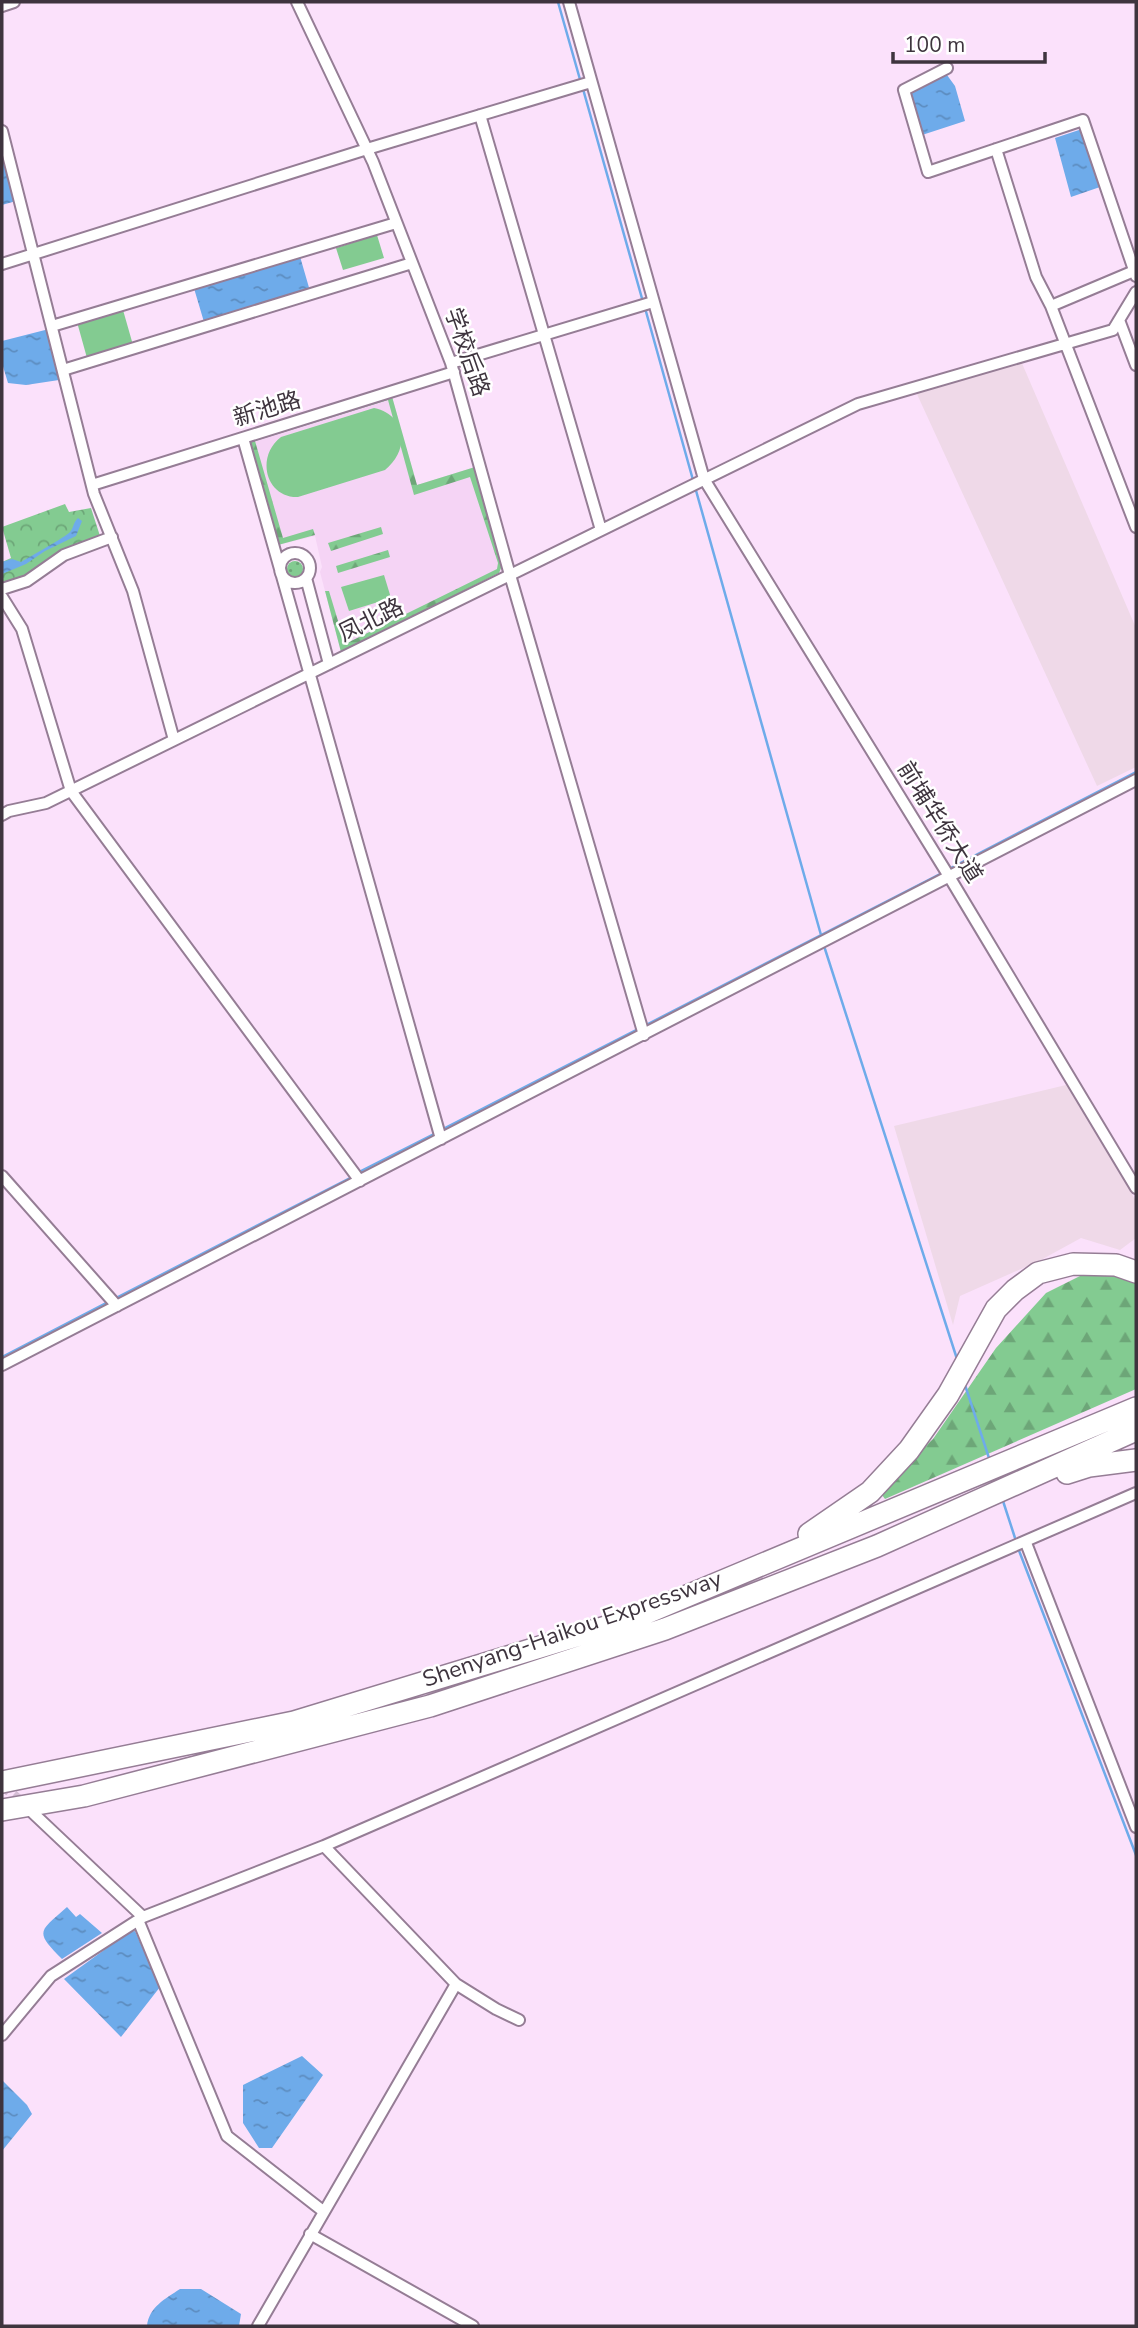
<svg xmlns="http://www.w3.org/2000/svg" width="1138" height="2328" font-family="'Nunito Sans','Noto Sans SC',sans-serif">
	<style>
		.industrial { fill: #efd9e8 }
		.built { fill: #f5d4f5 }
		.grass { fill: url(#grass-dots) }
		.forest { fill: url(#forest-firs) }
		.park { fill: url(#park-crowns) }
		.garden { fill: #83cb91 }
		.water { fill: url(#water-ripples) }
		.lines { fill: none; stroke-linecap: round; stroke-linejoin: round }
		.stream { stroke: #6eabea; stroke-width: 2.5 }
		.minor-tunnel { stroke: #d5bed5; stroke-width: 10; stroke-dasharray: 10 5; stroke-linecap: butt }
		.minor-casing { stroke: #957d95; stroke-width: 14 }
		.motorway-casing { stroke: #957d95; stroke-width: 24 }
		.minor { stroke: #fff; stroke-width: 10 }
		.motorway { stroke: #fff; stroke-width: 21 }
		.labels { text-anchor: middle; dominant-baseline: central; stroke-width: 5; stroke-linejoin: round; paint-order: stroke }
		.street-label { font-size: 23px; fill: #3e343e; stroke: #fff }
	</style>
	<defs>
		<pattern id="grass-dots" width="8" height="8" patternUnits="userSpaceOnUse" patternTransform="scale(1.75)"><rect width="8" height="8" fill="#83cb91"/><path d="M2 2h.1M6 6h.1" fill="none" stroke="#6da678" stroke-width="1.8" stroke-linecap="round"/></pattern>
		<pattern id="forest-firs" width="22" height="20" patternUnits="userSpaceOnUse" patternTransform="scale(1.75)"><rect width="22" height="20" fill="#83cb91"/><path d="M5 1l3.5 6h-7zM16 11l3.5 6h-7z" fill="#6da678"/></pattern>
		<pattern id="park-crowns" width="20" height="18" patternUnits="userSpaceOnUse" patternTransform="scale(1.75)"><rect width="20" height="18" fill="#83cb91"/><path d="M2 6a3 3 0 1 1 6 0M12 15a3 3 0 1 1 6 0" fill="none" stroke="#6da678"/></pattern>
		<pattern id="water-ripples" width="26" height="14" patternUnits="userSpaceOnUse" patternTransform="scale(1.75)"><rect width="26" height="14" fill="#6eabea"/><path d="M2 4q2-2 4 0t4 0M15 11q2-2 4 0t4 0" fill="none" stroke="#5c8cbf"/></pattern>
	</defs>
	<rect width="100%" height="100%" fill="#fbe1fb"/>
	<!-- industrial -->
	<path class="industrial" d="M1021,361L1136,628V767L1097,786L916,392Z
		M1066,1085L1136,1201V1238L1120,1250L1081,1238L1039,1261L960,1296L953,1325L894,1126Z"/>
	<!-- built -->
	<path class="built" d="M391,393L417,485L475,467L502,569L499,573L341,652L320,572L322,567L315,536L278,545L248,437Z"/>
	<!-- grass -->
	<path class="grass" d="M287 569a8 8 0 1 1 16 0a8 8 0 1 1-16 0Z"/>
	<!-- forest -->
	<path class="forest" d="M391,393L417,485L475,467L503,563L499,573L341,652L325,591H329L345,644L497,569L498,563L470,477L414,495L388,400L255,441L283,538L313,529L315,535L278,545L248,437Z
		M381,527L383,534L331,551L328,543Z
		M388,550L390,557L338,573L336,566Z
		M1112,1270L1136,1281V1389L885,1499L879,1491L933,1439L996,1348L1046,1293L1084,1274Z"/>
	<!-- park -->
	<path class="park" d="M65,504L69,512L91,508L100,536L71,547L23,577L2,586V562L11,558L2,527Z"/>
	<!-- garden -->
	<path class="garden" d="M377,235L384,258L343,270L336,248Z
		M123,310L133,345L87,358L77,322Z
		M374,408C407,415 410,450 385,470L298,497C266,498 255,457 281,437Z
		M384,575L391,598L349,611L341,587Z"/>
	<!-- water -->
	<path class="water" d="M947,75L955,86L965,121L919,136L909,91L930,80Z
		M1082,129L1100,187L1071,197L1055,138Z
		M2,145L16,201L2,205Z
		M299,253L310,291L204,322L193,285Z
		M49,329L59,380L26,385L8,383L2,363V341Z
		M78,518L82,521L76,536L45,551L26,564L2,574V562L12,559L21,562C28,558 67,536 70,532C74,527 73,523 78,518Z
		M67,1907L76,1917L80,1914L102,1933L62,1959C34,1931 39,1932 67,1907Z
		M135,1931L160,1987L121,2037L64,1979L129,1932Z
		M302,2056L323,2075L272,2148H259L243,2123V2085Z
		M2,2080L27,2105L32,2114L2,2151Z
		M180,2289H201L241,2314L239,2326H147C149,2307 165,2299 180,2289Z"/>
	<g class="lines">
		<!-- stream -->
		<path class="stream" d="M558,2L581,83
			M583,89L643,302
			M645,308L693,480
			M695,487L821,935
			M947,870L1136,772
			M825,949L957,1359
			M646,1025L942,873
			M443,1129L640,1028
			M359,1172L434,1134
			M114,1299L354,1176
			M2,1357L108,1302
			M964,1382L989,1458
			M995,1478L996,1481
			M1003,1501L1016,1541
			M1018,1548L1136,1855"/>
		<!-- minor-tunnel -->
		<path class="minor-tunnel" d="M2,1785L26,1806"/>
		<!-- minor casing -->
		<g class="minor-casing">
			<path id="minor" d="M297,2L373,162L451,363L510,575L644,1035
				M569,2L704,479L950,878L1136,1188
				M2,6L14,2
				M947,68L904,90L928,172L1083,120L1136,276
				M480,115L601,530
				M2,131L94,494L133,591L174,740
				M996,149L1036,277L1051,306
				M2,264L367,149L591,82
				M1134,271L1051,306L1136,527
				M1119,320L1136,365
				M52,326L396,223
				M451,363L653,302
				M63,370L412,263
				M243,438L441,1139
				M92,485L454,372
				M280 568a15 15 0 1 1 30 0a15 15 0 1 1-30 0Z
				M306,578L329,664
				M2,589L27,581L64,555L112,537
				M2,597L22,629L71,791L360,1181
				M2,815L9,811L46,803L858,404L1113,330L1136,292
				M2,1176L117,1306
				M2,1365L1136,780
				M1026,1543L1136,1827
				M33,1813L143,1917L324,1846L1136,1493
				M324,1846L456,1984L496,2009L519,2020
				M138,1920L227,2136L323,2211
				M2,2035L51,1976L143,1917
				M310,2234L473,2326
				M258,2326L456,1984"/>
		</g>
		<!-- motorway casing -->
		<g class="motorway-casing">
			<path id="motorway" d="M1067,1473L1089,1466L1136,1460
				M809,1534L870,1492L909,1450L948,1395L996,1309L1015,1290L1038,1273L1073,1264L1116,1265L1136,1272
				M2,1782L294,1722L632,1619L1136,1408
				M2,1810L84,1796L430,1706L665,1629L877,1546L1136,1430"/>
		</g>
		<!-- minor -->
		<use href="#minor" class="minor"/>
		<!-- motorway -->
		<use href="#motorway" class="motorway"/>
	</g>
	<g class="labels">
		<!-- street labels -->
		<g class="street-label">
			<text transform="translate(467 352) rotate(71)">学校后路</text>
			<text transform="translate(267 409) rotate(-17)">新池路</text>
			<text transform="translate(371 620) rotate(-26)">凤北路</text>
			<text transform="translate(940 822) rotate(58)">前埔华侨大道</text>
			<text transform="translate(572 1629) rotate(-19)">Shenyang-Haikou Expressway</text>
		</g>
	</g>
	<!-- border -->
	<rect width="1138" height="2328" fill="none" stroke="#3e343e" stroke-width="7"/>
	<!-- scale -->
	<path d="M893 52v10h152v-10" fill="none" stroke="#3e343e" stroke-width="3.5"/>
	<text x="904" y="52" font-size="21" fill="#3e343e" stroke="#ffffff" stroke-width="5" paint-order="stroke">100 m</text>
</svg>
